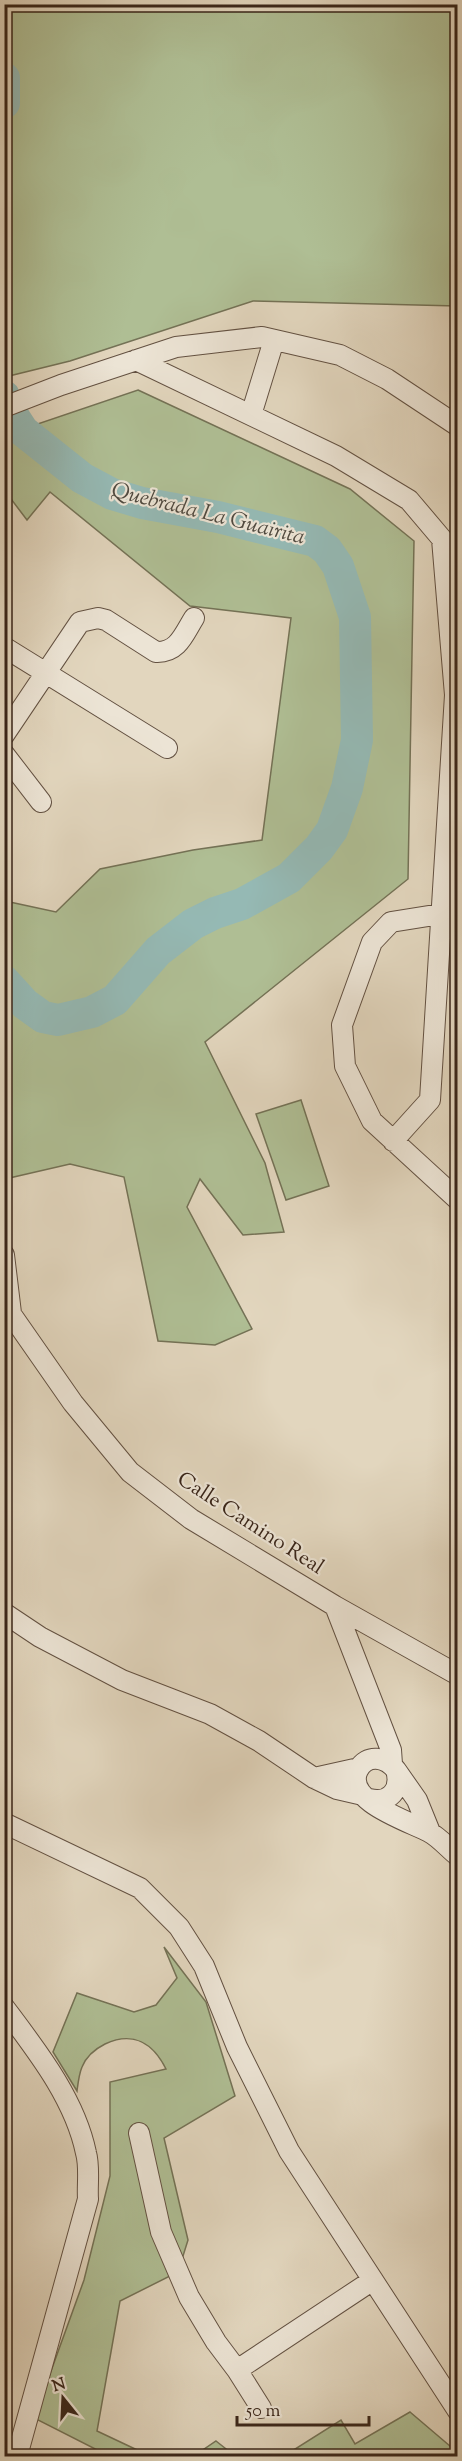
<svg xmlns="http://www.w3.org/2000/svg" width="462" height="2461" font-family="'Sorts Mill Goudy',serif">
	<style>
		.green { fill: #afbe94; stroke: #747256; stroke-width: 1.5 }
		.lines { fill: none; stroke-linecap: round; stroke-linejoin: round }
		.river { stroke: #95b9b4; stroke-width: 32 }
		.minor-casing { stroke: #635142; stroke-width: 22 }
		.minor { stroke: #ece4d5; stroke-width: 20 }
		.labels { text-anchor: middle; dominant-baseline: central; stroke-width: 4.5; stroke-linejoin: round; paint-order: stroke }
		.street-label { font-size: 21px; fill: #392519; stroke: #ece4d5 }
		.water-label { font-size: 22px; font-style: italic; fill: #504a40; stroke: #ece4d5 }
	</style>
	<rect width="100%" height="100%" fill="#e2d6be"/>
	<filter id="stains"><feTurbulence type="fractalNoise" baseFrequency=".00333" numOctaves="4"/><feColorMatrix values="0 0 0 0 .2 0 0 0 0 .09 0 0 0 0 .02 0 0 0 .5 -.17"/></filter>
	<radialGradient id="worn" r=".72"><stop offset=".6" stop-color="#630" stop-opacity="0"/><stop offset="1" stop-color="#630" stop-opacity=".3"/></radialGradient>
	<!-- green -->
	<path class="green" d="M4,5H457V306L253,301L70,361L5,377Z
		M138,390L350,489L414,541L408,879L205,1042L265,1163L284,1232L243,1235L200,1179L187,1207L252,1329L215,1345L158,1341L124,1177L70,1164L5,1179V901L56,912L100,869L193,850L262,840L291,618L190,606L50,492L27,520L5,491V435Z
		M301,1100L329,1186L286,1200L256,1114Z
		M164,1947L206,2002L235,2096L164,2138L188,2240L178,2272L120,2301L97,2431L150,2456H109L34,2418L84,2280L110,2176V2082L166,2069C153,2043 133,2031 105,2044C95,2049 86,2057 82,2067C79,2074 78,2083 77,2091L53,2052L77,1993L134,2012L156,2005L177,1978Z
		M410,2412L457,2452V2456H284L341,2420L355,2444Z
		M216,2441L235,2456H194Z"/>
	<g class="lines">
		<!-- river -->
		<path class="river" d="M4,78V103
			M4,396L8,408L23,431L82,478L112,494L142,503L218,517L315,541L327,550L338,566L355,617L357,740L347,788L332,830L319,848L289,878L242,904L215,913L193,924L158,951L115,1000L92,1012L58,1020L43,1017L25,1004L4,981"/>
		<!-- minor casing -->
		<g class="minor-casing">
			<path id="minor" d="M136,360L336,456L409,500L442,539L455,695L430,1100L393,1141
				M4,407L61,385L176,347L262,337L340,355L387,379L458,426
				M251,415L274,340
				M4,647L167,748
				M4,735L80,622L98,618L106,620L156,652C178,653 184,634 194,618
				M4,754L41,802
				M441,914L391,922L372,942L342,1025L345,1066L372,1121L458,1200
				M4,1255L11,1313
				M4,1304L73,1403L130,1472L191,1519L335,1606L458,1675
				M335,1606L391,1750L392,1764
				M4,1613L40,1637L122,1680L210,1714L259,1741L314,1778L337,1789L363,1795
				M396,1770L417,1800L430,1832
				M314,1778L359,1768
				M369,1799C389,1804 402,1790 396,1770C386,1757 367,1753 358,1770C342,1801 411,1822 429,1832C439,1837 449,1849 458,1856
				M4,1823L140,1888L179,1927L204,1966L237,2047L289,2151L458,2411
				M4,2007C37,2051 75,2099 86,2153C90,2167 87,2185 88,2199L17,2456
				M139,2133L161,2232L189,2297L216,2342L237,2370L261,2408
				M237,2370L373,2280"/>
		</g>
		<!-- minor -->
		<use href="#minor" class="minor"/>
	</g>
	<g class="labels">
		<!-- street labels -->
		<g class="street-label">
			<text transform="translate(250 1524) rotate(33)">Calle Camino Real</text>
		</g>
		<!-- water labels -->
		<g class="water-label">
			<text transform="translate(208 515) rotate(14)">Quebrada La Guairita</text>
		</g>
	</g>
	<!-- margin -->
	<rect width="462" height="2461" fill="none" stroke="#e2d6be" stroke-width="24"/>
	<rect x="6" y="6" width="450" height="2449" fill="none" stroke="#392519" stroke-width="3"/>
	<rect x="12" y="12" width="438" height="2437" fill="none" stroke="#392519" stroke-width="1.5"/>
	<!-- north arrow -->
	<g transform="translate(63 2398) rotate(342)" stroke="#ece4d5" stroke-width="4.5" paint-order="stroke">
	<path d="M0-4.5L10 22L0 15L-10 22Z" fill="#392519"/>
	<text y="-9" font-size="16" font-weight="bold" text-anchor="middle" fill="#392519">N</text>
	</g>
	<!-- scale -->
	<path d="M237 2416v9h132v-9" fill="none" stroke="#392519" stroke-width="3"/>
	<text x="246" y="2416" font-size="18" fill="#392519" stroke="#ece4d5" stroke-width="4.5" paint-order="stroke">50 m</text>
	<rect width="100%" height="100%" filter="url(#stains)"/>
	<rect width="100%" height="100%" fill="url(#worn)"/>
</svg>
